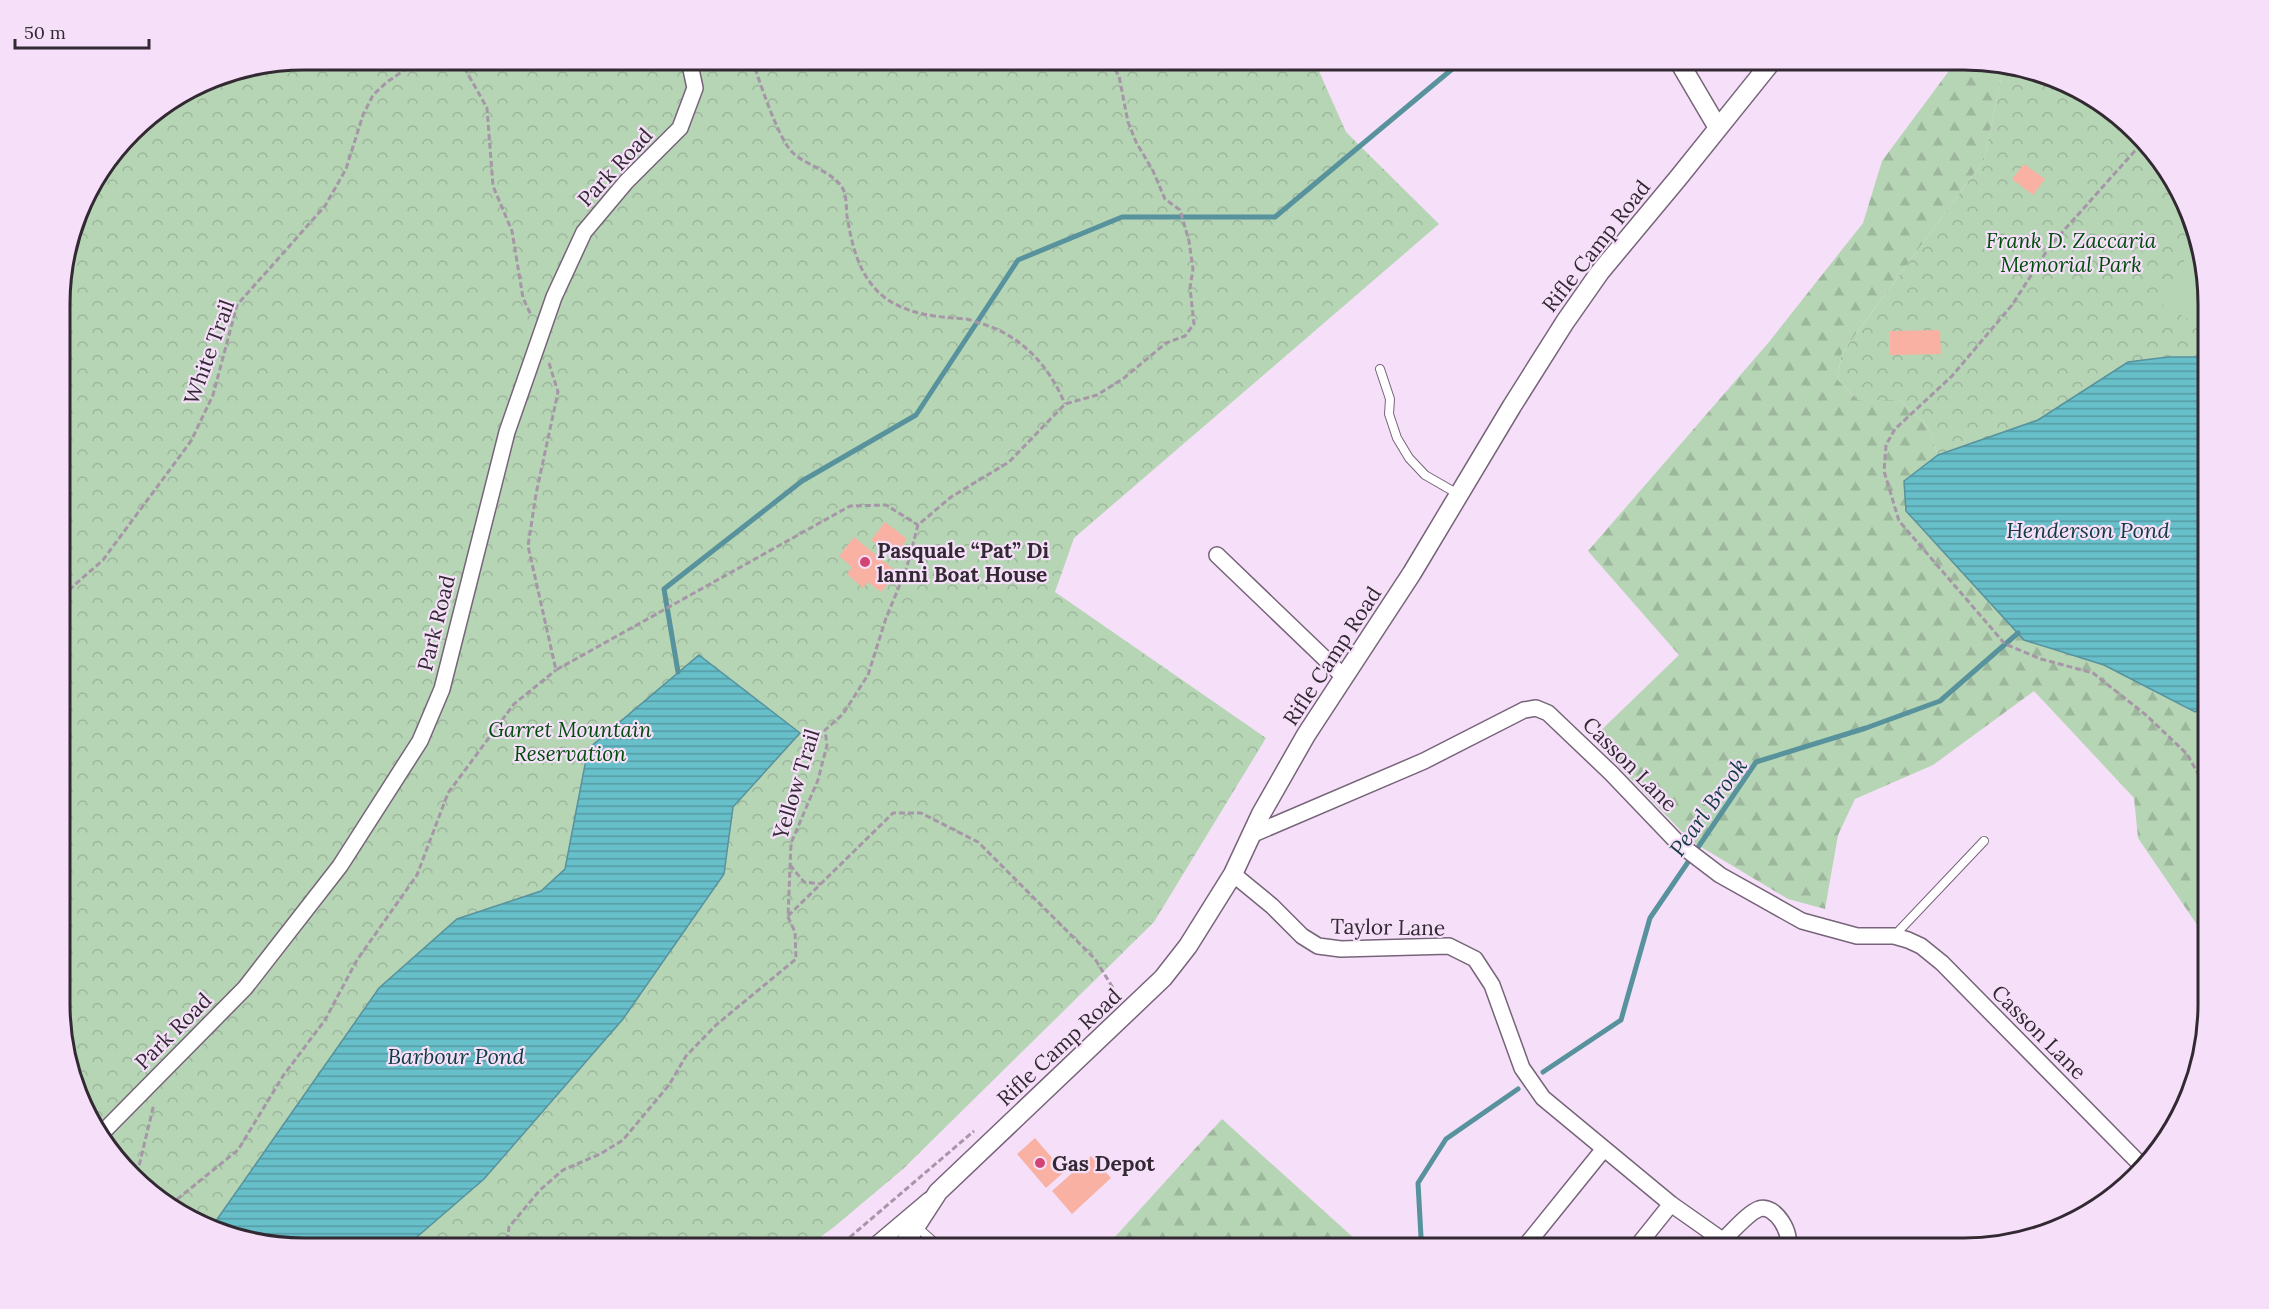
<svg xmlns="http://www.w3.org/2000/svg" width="2269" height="1309" font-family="Lora,serif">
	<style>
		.forest { fill: url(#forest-firs) }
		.park { fill: url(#park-crowns) }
		.garden { fill: #b6d5b5 }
		.water { fill: url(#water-rules); stroke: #57929d; stroke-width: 1.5 }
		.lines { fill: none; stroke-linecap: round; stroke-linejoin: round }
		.stream { stroke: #57929d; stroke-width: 5 }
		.building { fill: #f8b1a3 }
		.service-casing { stroke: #77647a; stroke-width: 10 }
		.minor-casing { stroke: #77647a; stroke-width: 18 }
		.tertiary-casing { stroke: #77647a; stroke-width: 21 }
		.path { stroke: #a696a8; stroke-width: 3; stroke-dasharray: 6 3; stroke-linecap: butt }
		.service { stroke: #fff; stroke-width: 8 }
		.minor { stroke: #fff; stroke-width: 15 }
		.tertiary { stroke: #fff; stroke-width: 18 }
		.poi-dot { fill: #d14474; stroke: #f6e0f9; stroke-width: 2 }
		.labels { text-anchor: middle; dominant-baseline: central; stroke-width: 4.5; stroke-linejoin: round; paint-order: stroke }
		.street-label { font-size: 21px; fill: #322933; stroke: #f6e0f9 }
		.park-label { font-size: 21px; font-style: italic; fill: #004c0b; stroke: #f6e0f9 }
		.poi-label { font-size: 21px; font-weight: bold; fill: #322933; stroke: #f6e0f9; text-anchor: start }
		.water-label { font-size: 22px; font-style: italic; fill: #123c41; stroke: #f6e0f9 }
		.rim { fill: none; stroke: #322933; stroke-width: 3 }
	</style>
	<defs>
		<pattern id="forest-firs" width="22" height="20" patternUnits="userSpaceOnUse" patternTransform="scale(1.5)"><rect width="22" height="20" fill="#b6d5b5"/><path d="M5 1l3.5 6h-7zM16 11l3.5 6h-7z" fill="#9db79c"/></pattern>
		<pattern id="park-crowns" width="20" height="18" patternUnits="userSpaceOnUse" patternTransform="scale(1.5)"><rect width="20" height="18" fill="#b6d5b5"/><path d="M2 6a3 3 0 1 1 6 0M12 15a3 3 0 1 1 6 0" fill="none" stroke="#9db79c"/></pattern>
		<pattern id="water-rules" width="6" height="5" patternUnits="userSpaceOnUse" patternTransform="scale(1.5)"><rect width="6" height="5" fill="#67bfca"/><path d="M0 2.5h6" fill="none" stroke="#559ba5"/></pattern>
	</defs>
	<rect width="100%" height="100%" fill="#f6e0f9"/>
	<!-- forest -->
	<path class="forest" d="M1957,60L2004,65L1984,160L1842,353L1837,379L1858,400H1900L1928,427L1938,455L1904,481L1906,511L2024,640L2104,665L2194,712L2208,705V941L2138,838L2134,798L2034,691L1933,765L1855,799L1838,835L1825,909L1788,899L1691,841L1592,739L1679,655L1588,551L1769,342L1863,223L1882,161Z
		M1222,1119L1366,1249H1104Z"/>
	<!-- park -->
	<path class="park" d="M304,60H1314L1346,132L1439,224L1074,538L1055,592L1266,738L1154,922L903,1169L834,1227L804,1249H304L241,1241L182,1216L101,1140L62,1036V273L85,196L143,121L211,78Z
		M2004,65L2028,68L2087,93L2168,169L2196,226L2208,288V357H2168L2079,395L2038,420L1938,455L1928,427L1900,400H1858L1837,379L1842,353L1984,160Z"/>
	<!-- garden -->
	<path class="garden" d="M2198,236L2208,288V330L2161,304Z"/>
	<!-- water -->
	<path class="water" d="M2168,357H2208V705L2195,712L2104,665L2024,640L1906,511L1904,481L1938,455L2038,420L2128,362Z
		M699,655L800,733L733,807L724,874L623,1019L484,1179L403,1249H304L241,1241L211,1228L379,988L457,919L541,891L565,869L588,749Z"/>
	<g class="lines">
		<!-- stream -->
		<path class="stream" d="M678,672L664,589L802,481L916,415L1018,260L1122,217H1275L1463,60
			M1543,1072L1621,1020L1650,918L1756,762L1866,728L1940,701L2018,633
			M1427,1249L1421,1237L1418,1183L1446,1139L1518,1089"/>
	</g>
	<!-- building -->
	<path class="building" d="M2024,68H2028L2052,78L2025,79Z
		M2024,164L2045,179L2033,195L2012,179Z
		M1940,330L1941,354L1890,355V331Z
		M885,522L907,539L894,557L871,540Z
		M854,537L897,572L881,592L868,582L863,588L847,574L852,567L839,556Z
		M1035,1138L1064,1172L1046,1188L1017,1154Z
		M1091,1156L1111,1178L1072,1214L1052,1191Z"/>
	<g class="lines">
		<!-- service casing -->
		<g class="service-casing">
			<path id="service" d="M1380,369L1390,399L1389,414L1397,438L1409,458L1425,475L1458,494
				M1894,936L1984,841
				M917,1227L942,1249"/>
		</g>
		<!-- minor casing -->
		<g class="minor-casing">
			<path id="minor" d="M1217,555L1344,677
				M1251,835L1424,761L1524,710L1536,708L1548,713L1611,773L1678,843L1720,875L1802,921L1857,936H1894L1908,940L1921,946L1942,963L2141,1165
				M1233,874L1272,906L1302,936L1318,946L1341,949L1449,946L1475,959L1492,985L1522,1068L1543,1098L1671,1204L1735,1249
				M99,1136L245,988L340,866L420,741L442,689L507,432L554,297L584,232L626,182L680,128L695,88L689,60
				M1723,1240C1732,1232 1749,1212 1759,1209C1775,1203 1794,1235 1787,1249
				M871,1249L929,1200
				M1532,1249L1527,1244L1603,1150
				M1635,1249L1671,1204"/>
		</g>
		<!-- tertiary casing -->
		<g class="tertiary-casing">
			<path id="tertiary" d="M1678,60L1718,128
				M901,1249L938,1192L1163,978L1188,946L1233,874L1261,814L1306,735L1412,573L1512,406L1565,322L1600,272L1679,177L1773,60"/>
		</g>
		<!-- path -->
		<path class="path" d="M460,60L487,108L493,186L512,231L523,298L531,315
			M752,60C760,82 777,136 792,152C806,166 833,171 843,189C847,196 846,209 847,216C852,246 859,277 884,297C908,315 937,317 966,319C972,320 978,323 983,324C1023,337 1049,366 1065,404
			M2141,144L2050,246L2012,305L1952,376L1895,429L1886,445L1884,471L1899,521L2005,644L2041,659L2093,673L2146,715L2187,754L2208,791
			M549,363L558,392L536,494L528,546L556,670L850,506L886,505L918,525
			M62,596L103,560L191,441L213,395L237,305L325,206L346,169L363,115L373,95L387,82L419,60
			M790,865L804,882L821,884
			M788,916L893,813H921L978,842L1095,959L1113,988L1109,1005
			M137,1174L154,1104
			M170,1205L238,1150L283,1076L325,1020L357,960L417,875L448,793L514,704L556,670
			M504,1249L507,1244L509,1227L540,1190L563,1170L600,1154L623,1140L669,1085L686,1056L716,1025L796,959L795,932L788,917L791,843L818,780L827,745L825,730L843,714L868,675L886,618L906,570L918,525L951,497L1009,462L1065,404L1097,395L1124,378L1166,343L1185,336L1194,324L1190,288L1193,269L1189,241L1180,210L1165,199L1153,171L1136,142L1128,122L1119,76L1109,60
			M836,1249L974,1131"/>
		<!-- service -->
		<use href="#service" class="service"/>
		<!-- minor -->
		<use href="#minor" class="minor"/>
		<!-- tertiary -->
		<use href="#tertiary" class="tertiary"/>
	</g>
	<!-- markers -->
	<g class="poi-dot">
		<circle cx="865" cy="562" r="6"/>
		<circle cx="1040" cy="1163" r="6"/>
	</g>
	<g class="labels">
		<!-- street labels -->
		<g class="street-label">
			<text transform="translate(615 167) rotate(-47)">Park Road</text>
			<text transform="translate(1596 246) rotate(-52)">Rifle Camp Road</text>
			<text transform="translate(209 352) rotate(-70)">White Trail</text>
			<text transform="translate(436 623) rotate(-76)">Park Road</text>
			<text transform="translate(1332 656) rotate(-57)">Rifle Camp Road</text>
			<text transform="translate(1630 764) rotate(45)">Casson Lane</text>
			<text transform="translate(796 784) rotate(-73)">Yellow Trail</text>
			<text transform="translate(1388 927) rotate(1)">Taylor Lane</text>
			<text transform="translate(173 1031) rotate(-45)">Park Road</text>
			<text transform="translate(2039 1032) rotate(45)">Casson Lane</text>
			<text transform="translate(1059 1047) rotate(-43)">Rifle Camp Road</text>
		</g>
		<!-- park labels -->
		<g class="park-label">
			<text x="2071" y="240">Frank D. Zaccaria<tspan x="2071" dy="24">Memorial Park</tspan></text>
			<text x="570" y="729">Garret Mountain<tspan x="570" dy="24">Reservation</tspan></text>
		</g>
		<!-- poi labels -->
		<g class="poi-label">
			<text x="877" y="550">Pasquale “Pat” Di<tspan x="877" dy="24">lanni Boat House</tspan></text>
			<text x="1052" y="1163">Gas Depot</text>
		</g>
		<!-- water labels -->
		<g class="water-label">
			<text x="2088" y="530">Henderson Pond</text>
			<text transform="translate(1708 807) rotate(-54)">Pearl Brook</text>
			<text x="456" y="1056">Barbour Pond</text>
		</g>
	</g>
	<!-- crop -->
	<path d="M0 0H2269V1309H0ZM304 70H1964A234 234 0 0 1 2198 304V1004A234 234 0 0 1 1964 1238H304A234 234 0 0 1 70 1004V304A234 234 0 0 1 304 70Z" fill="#f6e0f9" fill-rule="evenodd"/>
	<path class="rim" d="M304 70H1964A234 234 0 0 1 2198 304V1004A234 234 0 0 1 1964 1238H304A234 234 0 0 1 70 1004V304A234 234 0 0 1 304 70Z"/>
	<!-- scale -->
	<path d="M15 39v9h134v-9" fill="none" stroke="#322933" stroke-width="3"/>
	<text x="24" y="39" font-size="18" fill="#322933" stroke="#f6e0f9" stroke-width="4.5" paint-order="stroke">50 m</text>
</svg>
